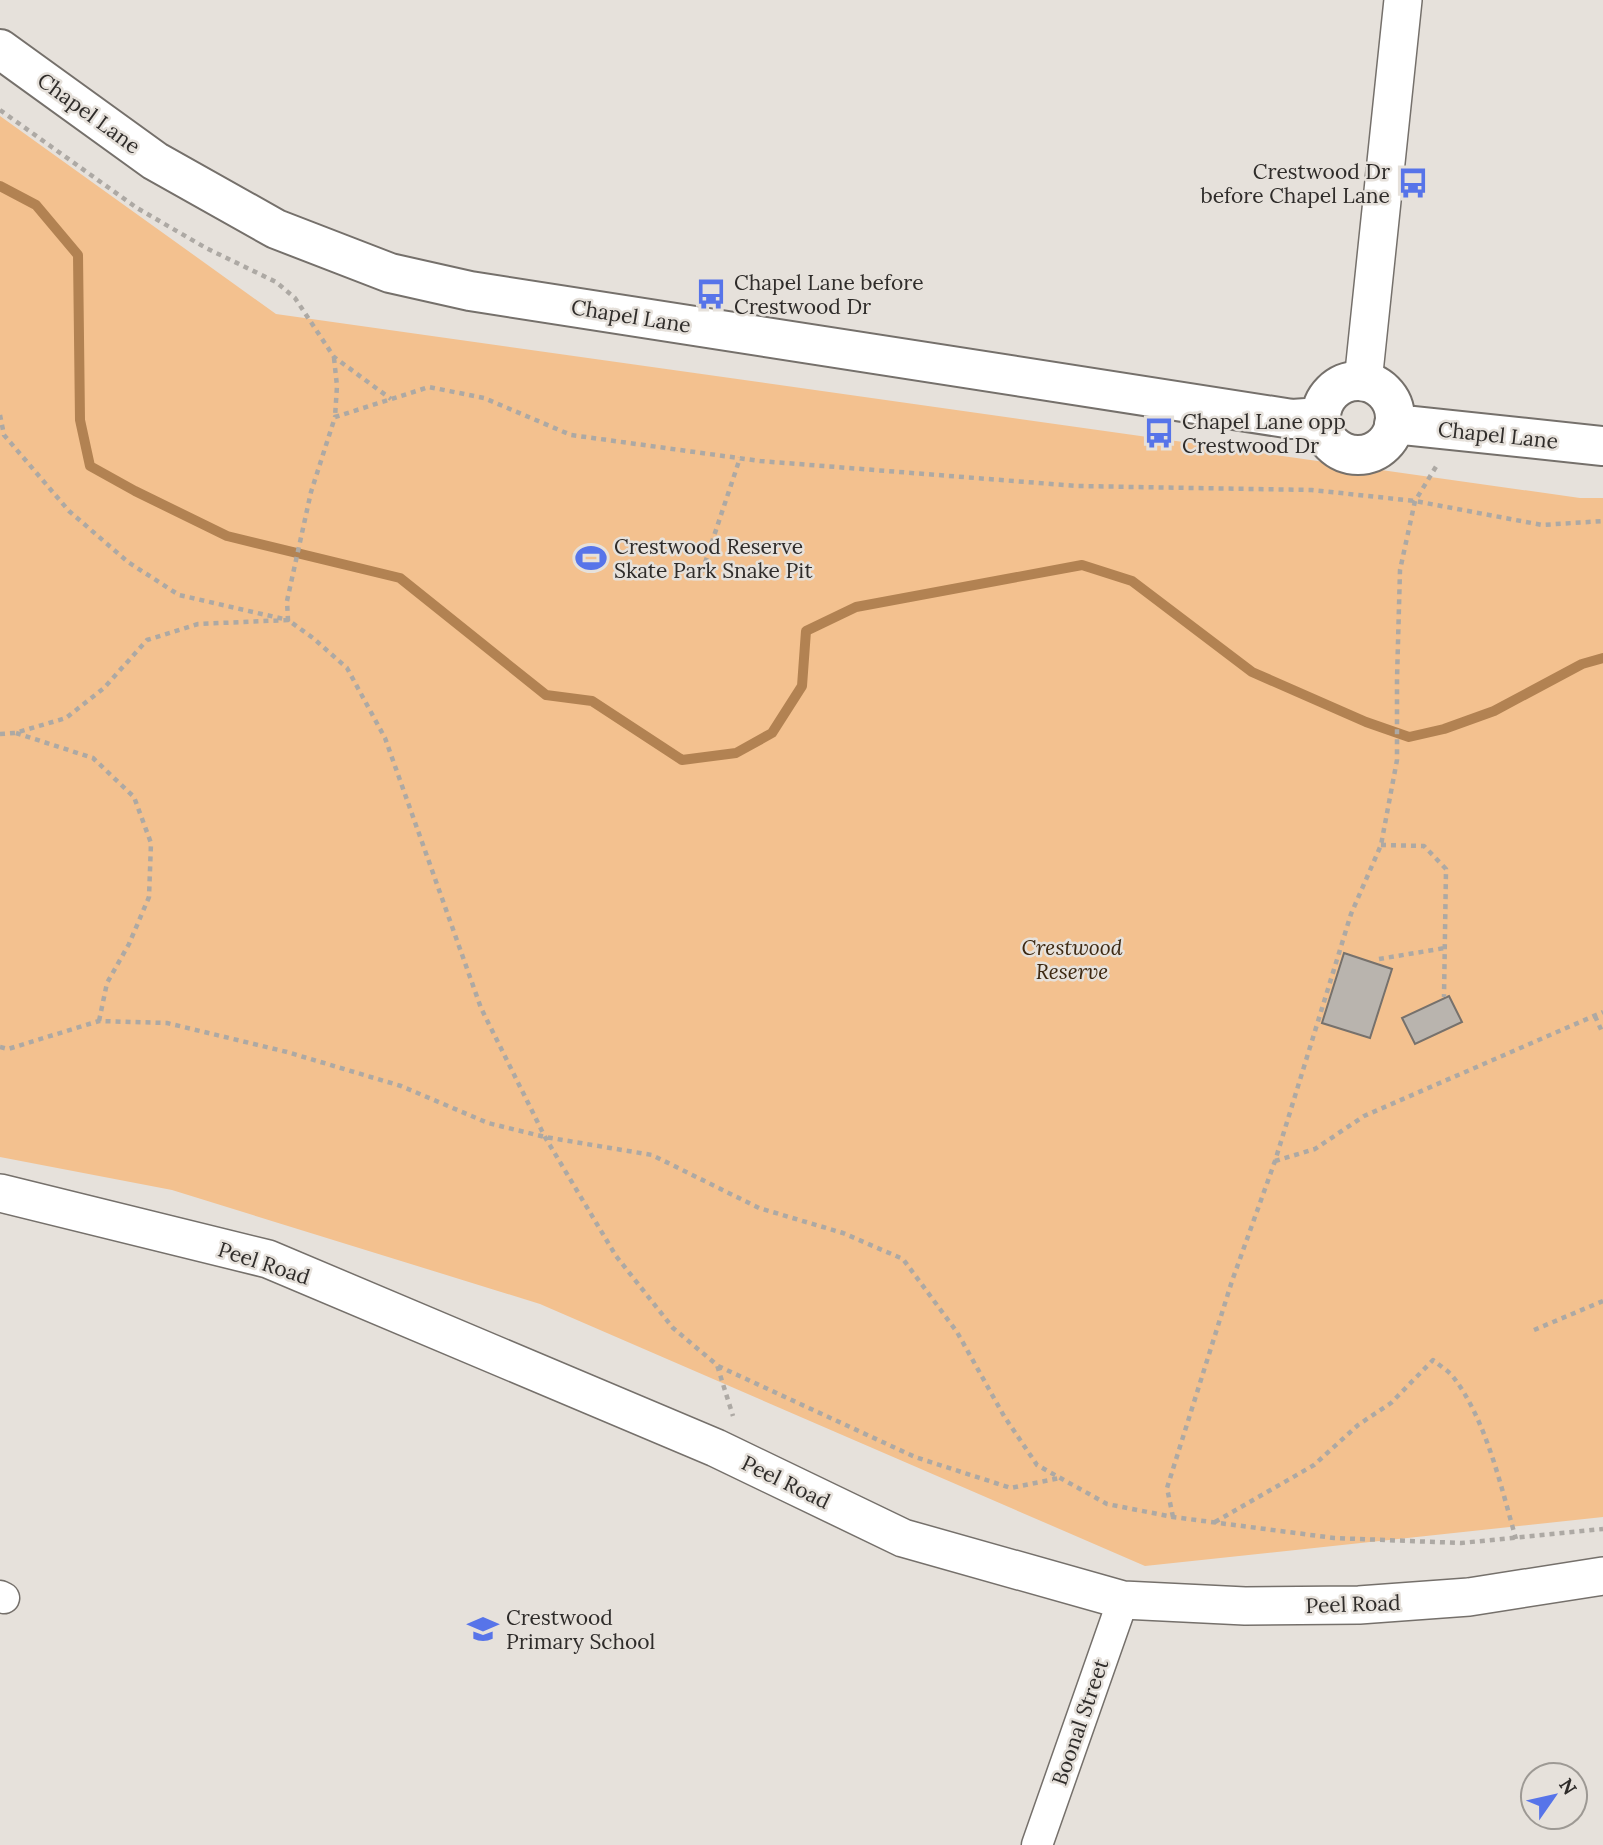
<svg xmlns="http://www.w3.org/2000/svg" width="1603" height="1845" font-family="Lora,serif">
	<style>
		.green { fill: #f3c18f }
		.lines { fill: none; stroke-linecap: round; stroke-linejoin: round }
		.stream { stroke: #b28252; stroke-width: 10 }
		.building { fill: #b9b4ae; stroke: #76716c; stroke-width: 2 }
		.minor-casing { stroke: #75706b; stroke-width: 33 }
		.tertiary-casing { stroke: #75706b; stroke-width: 40 }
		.secondary-casing { stroke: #75706b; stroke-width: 42 }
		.path { stroke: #ada9a4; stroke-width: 4.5; stroke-dasharray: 5 5; stroke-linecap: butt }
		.minor { stroke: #fff; stroke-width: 30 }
		.tertiary { stroke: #fff; stroke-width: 37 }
		.secondary { stroke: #fff; stroke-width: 38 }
		.labels { text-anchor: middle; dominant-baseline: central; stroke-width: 5; stroke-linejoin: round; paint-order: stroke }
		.street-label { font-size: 21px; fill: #2f2c2a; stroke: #e6e1db }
		.poi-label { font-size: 21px; fill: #2f2c2a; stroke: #e6e1db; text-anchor: start }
		.park-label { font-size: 21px; font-style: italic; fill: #3d2811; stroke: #e6e1db }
	</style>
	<rect width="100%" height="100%" fill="#e6e1db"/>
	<!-- green -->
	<path class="green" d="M0,116L276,314L1580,498H1603V1517L1145,1566L540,1304L172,1190L0,1157Z"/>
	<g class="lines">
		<!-- stream -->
		<path class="stream" d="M0,186L36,205L78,255L80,420L90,466L135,491L227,536L400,578L546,695L592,701L682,760L736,753L772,733L802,686L806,631L856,607L1082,565L1132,581L1252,672L1366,722L1409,737L1444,729L1494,711L1582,664L1603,658"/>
	</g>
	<!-- building -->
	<path class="building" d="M1344,953L1392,969L1370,1038L1322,1023Z
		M1449,996L1462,1022L1415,1044L1402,1018Z"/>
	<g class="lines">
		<!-- minor casing -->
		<g class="minor-casing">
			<path id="minor" d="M0,1596L4,1598
				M1037,1845L1123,1600"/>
		</g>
		<!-- tertiary casing -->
		<g class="tertiary-casing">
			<path id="tertiary" d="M1363,382L1403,0
				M0,1193L268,1259L716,1448L903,1538L1123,1600L1245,1606L1359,1605L1469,1597L1603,1576"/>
		</g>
		<!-- secondary casing -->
		<g class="secondary-casing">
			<path id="secondary" d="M0,49L155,161L276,229L390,273L470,291L1292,419L1321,417
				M1321 418a37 37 0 1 1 74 0a37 37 0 1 1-74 0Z
				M1394,424L1603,446"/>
		</g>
		<!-- path -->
		<path class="path" d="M0,110L137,208L206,248L276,282L295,298L334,357L391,399
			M334,358L337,386L335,417
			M0,415L4,435L69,511L128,562L179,595L288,620L287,601L311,492L335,417L429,387L484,398L571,435L760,461L1077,486L1312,490L1415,501L1542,525L1603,521
			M702,572L740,458
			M16,733L93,758L134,797L151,843L149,897L129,944L107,983L99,1021
			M0,734L15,733L66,718L104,688L147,640L198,624L288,620L313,638L347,668L385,738L481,1008L545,1137L616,1256L673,1328L717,1365L733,1416
			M1381,845L1424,846L1446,869L1444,997
			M1379,959L1445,948
			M1595,1016L1603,1034
			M0,1047L8,1049L99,1021L167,1023L287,1052L401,1086L488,1123L545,1137L652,1155L759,1208L843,1233L903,1259L957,1332L1004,1416L1037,1465L1107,1504L1173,1517L1334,1538L1461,1543L1603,1529
			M1275,1161L1315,1149L1364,1116L1603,1012
			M1534,1330L1603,1301
			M718,1366L915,1457L1011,1488L1060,1478
			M1173,1517L1167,1488L1232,1281L1275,1161L1351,914L1381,845L1397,760V679L1400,570L1415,501L1437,465
			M1215,1522L1314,1465L1358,1425L1391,1403L1433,1360C1440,1366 1449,1371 1454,1378C1487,1422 1501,1487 1516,1539"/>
		<!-- minor -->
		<use href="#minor" class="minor"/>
		<!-- tertiary -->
		<use href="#tertiary" class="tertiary"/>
		<!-- secondary -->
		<use href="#secondary" class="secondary"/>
	</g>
	<!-- icons -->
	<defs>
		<g id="bus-bare" transform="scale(2.415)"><path d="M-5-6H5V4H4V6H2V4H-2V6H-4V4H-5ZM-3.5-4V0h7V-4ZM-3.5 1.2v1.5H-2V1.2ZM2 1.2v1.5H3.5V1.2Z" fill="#5774e9" stroke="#e6e1db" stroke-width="2.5" paint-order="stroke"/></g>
		<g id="stadium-bare" transform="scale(2.415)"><path d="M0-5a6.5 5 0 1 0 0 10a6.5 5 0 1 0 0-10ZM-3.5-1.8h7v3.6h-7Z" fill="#5774e9" stroke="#e6e1db" stroke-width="2.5" paint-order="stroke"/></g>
		<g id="school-bare" transform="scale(2.415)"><path d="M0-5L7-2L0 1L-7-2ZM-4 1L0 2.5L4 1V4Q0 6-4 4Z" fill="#5774e9" stroke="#e6e1db" stroke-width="2.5" paint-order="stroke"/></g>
	</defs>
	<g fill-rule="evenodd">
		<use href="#bus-bare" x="1413" y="183"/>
		<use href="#bus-bare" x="711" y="294"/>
		<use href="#bus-bare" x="1159" y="433"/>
		<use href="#stadium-bare" x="591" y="558"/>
		<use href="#school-bare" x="483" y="1629"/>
	</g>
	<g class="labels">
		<!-- street labels -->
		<g class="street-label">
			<text transform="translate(89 113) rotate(36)">Chapel Lane</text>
			<text transform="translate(631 316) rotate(9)">Chapel Lane</text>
			<text transform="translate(1498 435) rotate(6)">Chapel Lane</text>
			<text transform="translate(264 1263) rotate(18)">Peel Road</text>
			<text transform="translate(786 1482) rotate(26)">Peel Road</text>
			<text transform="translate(1353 1604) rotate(-2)">Peel Road</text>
			<text transform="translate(1080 1722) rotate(-71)">Boonal Street</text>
		</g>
		<!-- poi labels -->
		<g class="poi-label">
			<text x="1390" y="171" text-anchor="end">Crestwood Dr<tspan x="1390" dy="24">before Chapel Lane</tspan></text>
			<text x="734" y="282">Chapel Lane before<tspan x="734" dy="24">Crestwood Dr</tspan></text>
			<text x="1182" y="421">Chapel Lane opp<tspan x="1182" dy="24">Crestwood Dr</tspan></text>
			<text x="614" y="546">Crestwood Reserve<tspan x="614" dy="24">Skate Park Snake Pit</tspan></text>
			<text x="506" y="1617">Crestwood<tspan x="506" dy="24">Primary School</tspan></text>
		</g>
		<!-- park labels -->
		<g class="park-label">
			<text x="1072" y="947">Crestwood<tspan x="1072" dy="24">Reserve</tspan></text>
		</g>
	</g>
	<!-- north arrow -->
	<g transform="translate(1554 1796) rotate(56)"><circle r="33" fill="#e6e1db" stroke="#9d9994" stroke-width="2"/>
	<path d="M0-5L12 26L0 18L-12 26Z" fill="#5774e9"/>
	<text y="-10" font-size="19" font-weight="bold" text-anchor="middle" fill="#2f2c2a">N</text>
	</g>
</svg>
